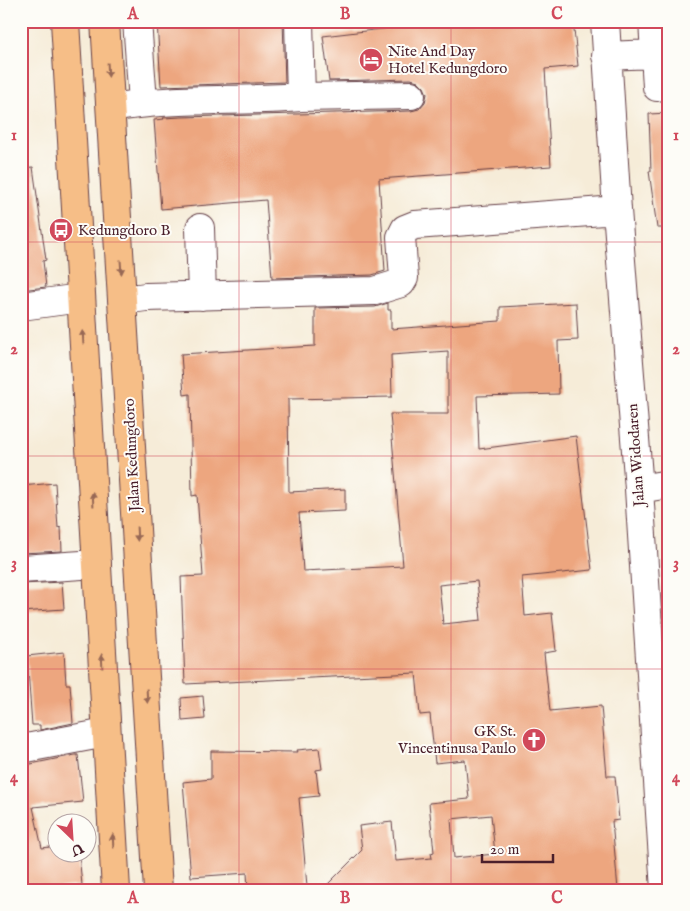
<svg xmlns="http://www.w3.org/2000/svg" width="690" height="911" font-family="'IM FELL English',serif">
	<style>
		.building { fill: #eda67f; fill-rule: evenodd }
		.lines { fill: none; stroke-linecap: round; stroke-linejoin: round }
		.minor-casing { stroke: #643e45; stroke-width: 30 }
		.major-casing { stroke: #643e45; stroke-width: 30 }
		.minor { stroke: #fff; stroke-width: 28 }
		.major { stroke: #f6be87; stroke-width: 28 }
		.oneway { fill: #976754 }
		.grid { fill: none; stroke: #d1495b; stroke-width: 1; stroke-opacity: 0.55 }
		.labels { text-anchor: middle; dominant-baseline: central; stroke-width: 4; stroke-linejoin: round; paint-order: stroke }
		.poi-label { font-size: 15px; fill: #4a1f2b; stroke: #fdfcf7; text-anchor: start }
		.street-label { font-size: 15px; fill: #4a1f2b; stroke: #fdfcf7 }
		.neatline { fill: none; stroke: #d1495b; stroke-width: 2 }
		.grid-label { font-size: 16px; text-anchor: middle; font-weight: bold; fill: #d1495b }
	</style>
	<rect width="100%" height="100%" fill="#fdfcf7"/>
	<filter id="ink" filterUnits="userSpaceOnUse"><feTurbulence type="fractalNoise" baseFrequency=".02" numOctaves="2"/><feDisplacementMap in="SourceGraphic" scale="10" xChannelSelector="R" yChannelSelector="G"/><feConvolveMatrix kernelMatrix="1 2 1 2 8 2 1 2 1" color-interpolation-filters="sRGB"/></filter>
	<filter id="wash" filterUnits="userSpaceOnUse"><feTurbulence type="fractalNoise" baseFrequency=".0096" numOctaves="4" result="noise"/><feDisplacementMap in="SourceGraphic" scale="20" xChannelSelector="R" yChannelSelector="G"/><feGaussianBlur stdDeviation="1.12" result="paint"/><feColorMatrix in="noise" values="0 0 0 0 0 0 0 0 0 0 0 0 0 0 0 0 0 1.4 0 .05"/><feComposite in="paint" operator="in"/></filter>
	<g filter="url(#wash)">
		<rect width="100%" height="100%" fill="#f6ecd8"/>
		<g id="blocks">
			<!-- building -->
			<path class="building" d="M157,21H283L285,82L161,86Z
				M424,21H573L578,66L545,69L551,166L379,179L385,271L372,275L272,278L266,200L161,209L154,120L164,119L163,118L182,117L411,111L419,109L425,102L427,94L424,87L418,81L411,79L329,81L323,36L424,24Z
				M669,113V228H657L649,171H651L649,114Z
				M33,167L46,260L43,261L46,287L21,290V168Z
				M388,303V310H391V329L500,321V307L576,303L578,340L558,341L559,394L477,396L479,449L576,436L592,570L522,577L525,616L552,613L556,651L544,653L550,711L601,706L607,776H615L619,820L612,821L618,890H322L362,850L359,826L392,822L396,861L432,858L431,853L434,852L429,803L469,799L465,760L435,763L430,714L420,715L416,673L185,684L181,577L203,576L197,495L192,496L190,394L184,395L181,354L315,346V308L375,307ZM448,351V414H390L403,566L303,571L299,513L345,511V489L289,492L288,399L392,397L391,355ZM477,581L481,620L443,624L439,585ZM491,815L495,854L454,858L451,819Z
				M55,483L58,528L61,527L62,551L21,553V486Z
				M62,582L64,609L21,612V584Z
				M64,652L66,684H70L73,723L40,730V725H32L27,656Z
				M203,696L205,719L182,721L181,698Z
				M319,748L322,769L316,770L319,796L299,798L307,886L248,890L247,873L191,877L183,782L211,779V751L298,752L297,750Z
				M75,755H78L83,802L33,807L42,848L58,846V854H79L82,885L40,890H21V766Z"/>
		</g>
	</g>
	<g filter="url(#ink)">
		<use href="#blocks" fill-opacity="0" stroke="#643e45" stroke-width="1"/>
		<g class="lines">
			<!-- minor casing -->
			<g class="minor-casing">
				<path id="minor" d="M137,21L143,102
					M605,21L617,210L639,489L665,890
					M653,21L657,87
					M606,56L654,54
					M301,97L411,95
					M111,108C173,97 238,102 301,97L299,21
					M200,228L202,296
					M123,300L146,297L375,291L401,283L404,278L401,237L405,229L415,225L617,210
					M21,306L81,298
					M639,489L669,484
					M21,569L97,564
					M21,749L106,733"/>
			</g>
			<!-- major casing -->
			<g class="major-casing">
				<path id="major" d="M65,21L116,890
					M105,21L158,890"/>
			</g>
			<!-- minor -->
			<use href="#minor" class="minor"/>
			<!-- major -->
			<use href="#major" class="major"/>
		</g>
		<!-- one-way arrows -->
		<defs><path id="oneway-solid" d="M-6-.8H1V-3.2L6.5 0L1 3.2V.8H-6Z" transform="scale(1.25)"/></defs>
		<g class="oneway">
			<use href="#oneway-solid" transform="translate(108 70) rotate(87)"/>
			<use href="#oneway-solid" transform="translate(121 267) rotate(86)"/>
			<use href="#oneway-solid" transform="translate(83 337) rotate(-93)"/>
			<use href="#oneway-solid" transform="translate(93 499) rotate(-93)"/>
			<use href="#oneway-solid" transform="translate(137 534) rotate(87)"/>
			<use href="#oneway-solid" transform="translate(102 661) rotate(-93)"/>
			<use href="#oneway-solid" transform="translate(147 696) rotate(87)"/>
			<use href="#oneway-solid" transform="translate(113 841) rotate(-93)"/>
		</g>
	</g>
	<!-- grid -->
	<path class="grid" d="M239,21V890M451,21V890M21,242H669M21,456H669M21,669H669"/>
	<!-- icons -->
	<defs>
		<g id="hotel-disc" transform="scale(1.25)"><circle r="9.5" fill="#d1495b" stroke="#fdfcf7"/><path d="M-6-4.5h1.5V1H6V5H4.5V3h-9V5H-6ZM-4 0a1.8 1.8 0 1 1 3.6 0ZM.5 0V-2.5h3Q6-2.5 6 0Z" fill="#fff"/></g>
		<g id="bus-disc" transform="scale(1.25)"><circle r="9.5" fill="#d1495b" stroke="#fdfcf7"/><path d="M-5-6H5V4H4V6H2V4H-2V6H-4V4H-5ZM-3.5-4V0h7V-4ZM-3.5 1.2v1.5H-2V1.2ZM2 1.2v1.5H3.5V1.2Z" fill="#fff"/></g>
		<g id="church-disc" transform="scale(1.25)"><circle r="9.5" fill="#d1495b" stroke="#fdfcf7"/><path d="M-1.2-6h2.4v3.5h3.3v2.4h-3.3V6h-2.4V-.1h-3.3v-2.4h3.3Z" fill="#fff"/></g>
	</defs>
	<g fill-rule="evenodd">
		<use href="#hotel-disc" x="371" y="60"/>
		<use href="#bus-disc" x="61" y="230"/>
		<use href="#church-disc" x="534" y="740"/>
	</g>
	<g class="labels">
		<!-- poi labels -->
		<g class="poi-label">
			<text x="388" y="51">Nite And Day<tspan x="388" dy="17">Hotel Kedungdoro</tspan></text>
			<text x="78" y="230">Kedungdoro B</text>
			<text x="516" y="731" text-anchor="end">GK St.<tspan x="516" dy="17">Vincentinusa Paulo</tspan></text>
		</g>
		<!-- street labels -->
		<g class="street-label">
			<text transform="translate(132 455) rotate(-93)">Jalan Kedungdoro</text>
			<text transform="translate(636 455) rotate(-94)">Jalan Widodaren</text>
		</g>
	</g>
	<!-- margin -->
	<rect width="690" height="911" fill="none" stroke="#fdfcf7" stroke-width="55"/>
	<!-- north arrow -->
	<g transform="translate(72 838) rotate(155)"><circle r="24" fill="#fdfcf7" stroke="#b5a4a5"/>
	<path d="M0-4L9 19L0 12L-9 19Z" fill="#d1495b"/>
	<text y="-8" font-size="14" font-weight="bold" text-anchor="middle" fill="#4a1f2b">U</text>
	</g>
	<!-- scale -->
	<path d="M482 854v8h71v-8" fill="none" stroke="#4a1f2b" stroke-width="2.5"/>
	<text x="490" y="854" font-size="15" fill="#4a1f2b" stroke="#fdfcf7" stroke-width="4" paint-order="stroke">20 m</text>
	<rect x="28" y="28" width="634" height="856" class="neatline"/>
	<g class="grid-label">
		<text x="133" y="19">A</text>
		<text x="345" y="19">B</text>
		<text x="557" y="19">C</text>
		<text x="14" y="140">1</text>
		<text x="676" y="140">1</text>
		<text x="14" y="354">2</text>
		<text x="676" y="354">2</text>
		<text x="14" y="568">3</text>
		<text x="676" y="568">3</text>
		<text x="14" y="782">4</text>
		<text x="676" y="782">4</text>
		<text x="133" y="903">A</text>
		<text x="345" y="903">B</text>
		<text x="557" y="903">C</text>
	</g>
</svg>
